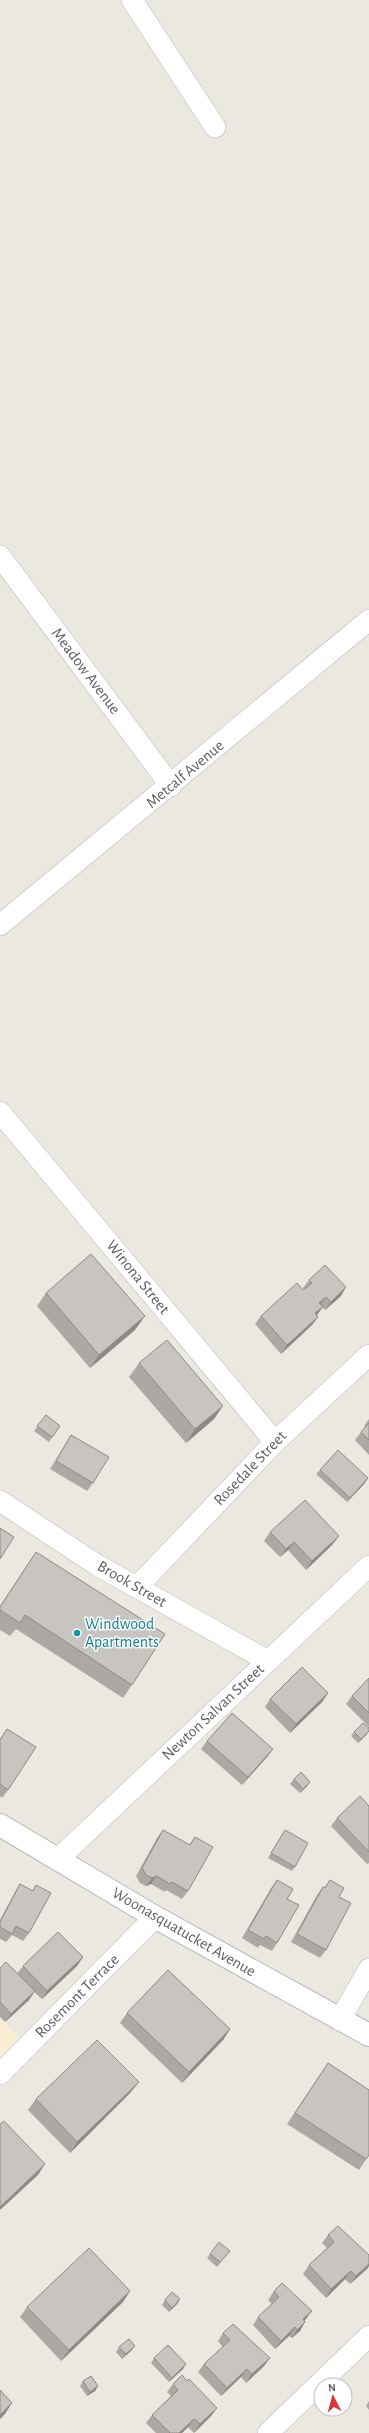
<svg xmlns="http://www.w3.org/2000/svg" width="369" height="2433" font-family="'Alegreya Sans',sans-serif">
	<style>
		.commercial { fill: #fbeed5 }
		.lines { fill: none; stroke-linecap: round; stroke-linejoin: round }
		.street-casing { stroke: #b3b7bb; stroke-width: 22 }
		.secondary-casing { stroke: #b2b6bb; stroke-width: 24 }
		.street { stroke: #fff; stroke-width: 21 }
		.secondary { stroke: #fff; stroke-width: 22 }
		.wall { fill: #aca9a5 }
		.shaded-wall { fill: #8c8a86 }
		.building { fill: #c8c5c0; stroke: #8c8a86 }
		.culture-dot { fill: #0f9aa8; stroke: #fff; stroke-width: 1.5 }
		.labels { text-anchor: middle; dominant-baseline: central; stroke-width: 3; stroke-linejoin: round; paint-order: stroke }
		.street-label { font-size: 16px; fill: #595d61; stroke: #fff }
		.culture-label { font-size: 16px; fill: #0d838f; stroke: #fff; text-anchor: start }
	</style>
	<rect width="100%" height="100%" fill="#ebe8e0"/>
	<!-- commercial -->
	<path class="commercial" d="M0,2017L30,2051L0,2083Z"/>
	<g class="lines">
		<!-- street casing -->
		<g class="street-casing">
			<path id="street" d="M132,0L215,127
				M0,556L171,786
				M0,925L369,620
				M0,1112L275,1442
				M0,1501L97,1565L268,1661
				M137,1587L275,1442L369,1355
				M58,1859L369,1566
				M340,2020L369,1969
				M0,2074L155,1917
				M268,2433L369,2336"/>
		</g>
		<!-- secondary casing -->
		<g class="secondary-casing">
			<path id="secondary" d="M0,1825L155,1917L369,2035"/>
		</g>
		<!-- street -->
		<use href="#street" class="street"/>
		<!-- secondary -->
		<use href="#secondary" class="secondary"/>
	</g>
	<!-- wall -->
	<path class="wall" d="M309,1280L341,1296L325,1310L322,1307L317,1315L318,1317L312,1325L281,1354L255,1324L261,1316L303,1290L304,1289L303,1288Z
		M46,1293L135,1330L90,1368L37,1306Z
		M139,1363L214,1419L186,1443L129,1377Z
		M46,1415L60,1426L49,1442L34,1431Z
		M369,1419V1455L355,1440L361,1432L365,1427L364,1426Z
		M71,1435L93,1483L87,1491L50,1469Z
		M320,1470L365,1483L347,1502L316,1474Z
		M270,1532L333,1544L306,1570L288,1550L280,1557L264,1541Z
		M36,1552L132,1685L123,1698L16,1629L10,1636L0,1630V1606Z
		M369,1678V1727L346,1704L352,1696Z
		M328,1693L322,1702L290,1733L265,1707L270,1699Z
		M7,1729L8,1790L2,1798L0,1796V1739Z
		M354,1732L367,1734L358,1743L351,1736Z
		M207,1741L273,1749L267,1757L242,1785L201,1749Z
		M294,1779L310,1782L307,1786L300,1793L290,1784Z
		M369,1806V1863L367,1864L331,1826L337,1818Z
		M163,1830L189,1845L195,1837L188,1891L182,1899L166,1890L165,1892L151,1884L146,1886L140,1883L136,1876L157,1838Z
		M285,1830L295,1867L292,1871L268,1858Z
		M277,1880L287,1899L277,1943L272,1951L260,1945L258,1948L242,1938L271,1888Z
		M330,1880L339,1897L326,1950L320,1958L291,1942L317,1895L323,1887L324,1888Z
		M20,1884L32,1891L36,1885L29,1933L23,1941L12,1935L6,1942L0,1939V1920L15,1892Z
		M83,1957L77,1966L42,1999L34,1992L29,2000L5,2022L0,2017V1968L17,1974L23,1966Z
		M127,2013L230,2029L223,2040L182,2083L120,2023Z
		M328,2063L369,2155L359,2170L287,2124Z
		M131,2092L70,2153L28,2110L36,2099Z
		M328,2235L368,2268L350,2284L345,2279L326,2298L303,2274L309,2265L327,2248L322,2243Z
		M230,2251L217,2267L207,2258L210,2254Z
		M130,2291L123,2302L61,2361L20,2317L27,2307Z
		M274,2291L306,2319L304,2321L300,2331L292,2338L289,2336L275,2349L253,2325L258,2317L272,2304L268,2300Z
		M180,2299L177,2304L169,2312L162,2305L165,2300Z
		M223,2333L264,2366L246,2383L241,2377L221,2396L198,2372L204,2364L223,2347L218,2341Z
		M119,2347L132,2350L122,2359L116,2352Z
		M154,2358L183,2369L169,2382L151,2363Z
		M83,2381L98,2386L95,2391L87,2396L80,2386Z
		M187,2381L217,2408L211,2416L194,2433L188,2427L182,2433H156L146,2423L152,2415L171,2396L167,2392L173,2384Z
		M369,2401V2410L366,2406Z"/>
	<!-- shaded-wall -->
	<path class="shaded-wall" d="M346,1287L341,1296L325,1310L331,1302Z
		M326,1297L320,1305L319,1303Z
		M323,1307L317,1315L315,1313Z
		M145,1316L135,1330L90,1368L99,1355Z
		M318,1317L312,1325L281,1354L287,1345Z
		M223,1406L214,1419L186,1443L195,1429Z
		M368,1478L365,1483L347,1502L350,1498Z
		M339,1536L333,1544L306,1570L312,1561Z
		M294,1542L288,1550L280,1557L286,1549Z
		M328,1693L322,1702L290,1733L296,1724Z
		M369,1731L367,1734L358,1743L361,1739Z
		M273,1749L267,1757L242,1785L248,1777Z
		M310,1782L307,1786L300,1793L303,1789Z
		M157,1876L151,1884L146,1886L152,1878Z
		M83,1957L77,1966L42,1999L47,1991Z
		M35,1991L29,2000L5,2022L11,2014Z
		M230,2029L223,2040L182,2083L189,2072Z
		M139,2082L131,2092L70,2153L77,2142Z
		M45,2164L38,2175L0,2210V2207Z
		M369,2264V2266L368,2268L350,2284L356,2276Z
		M351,2271L345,2279L326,2298L331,2289Z
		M130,2291L123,2302L61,2361L69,2350Z
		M180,2299L177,2304L169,2312L172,2308Z
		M312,2311L306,2319L297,2328L303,2319Z
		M305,2322L300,2331L292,2338L297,2330Z
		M295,2327L289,2336L275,2349L281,2341Z
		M135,2346L132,2350L122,2359L126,2354Z
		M270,2358L264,2366L246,2383L252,2374Z
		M186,2364L183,2369L169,2382L172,2378Z
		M247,2369L241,2377L221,2396L227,2388Z
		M98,2386L95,2391L87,2396L90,2392Z
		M12,2403L5,2414L0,2419V2415Z
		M217,2408L211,2416L194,2433L200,2424Z
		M194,2419L188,2427L182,2433H179Z"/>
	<!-- building -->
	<path class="building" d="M91,1254L145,1316L99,1355L46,1293Z
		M325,1265L346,1287L331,1302L326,1297L319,1303L323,1307L315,1313L318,1317L287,1345L261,1316L297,1283L303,1290L312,1283L309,1280Z
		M167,1340L223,1406L195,1429L139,1363Z
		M46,1415L60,1426L52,1437L37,1426Z
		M369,1423V1440L361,1432Z
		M71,1435L109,1457L93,1483L56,1461Z
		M338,1450L368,1478L350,1498L320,1470Z
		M305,1500L339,1536L312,1561L294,1542L286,1549L270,1532Z
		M0,1528L14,1537L0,1559Z
		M36,1552L165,1634L132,1685L25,1615L20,1623L0,1610V1607Z
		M302,1667L328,1693L296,1724L270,1699Z
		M369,1678V1713L352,1696Z
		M232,1713L273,1749L248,1777L207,1741Z
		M363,1723L369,1728V1731L361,1739L354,1732Z
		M7,1729L36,1747L8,1790L0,1784V1740Z
		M301,1772L310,1782L303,1789L294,1779Z
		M360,1796L369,1806V1852L337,1818Z
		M163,1830L190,1845L195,1837L213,1847L188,1891L172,1882L170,1884L157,1876L152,1878L146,1875L142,1868Z
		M285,1830L308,1843L295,1867L271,1853Z
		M277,1880L293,1889L287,1899L299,1905L277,1943L266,1936L264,1939L248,1930Z
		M330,1880L344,1888L339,1897L351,1903L326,1950L297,1934L323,1887L325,1888Z
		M20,1884L33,1891L36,1885L51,1893L29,1933L16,1926L12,1934L0,1927V1922Z
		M58,1932L83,1957L47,1991L23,1966Z
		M6,1962L35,1991L11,2014L0,2002V1968Z
		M168,1970L230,2029L189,2072L127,2013Z
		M97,2040L139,2082L77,2142L36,2099Z
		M328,2063L369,2090V2155L366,2159L295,2113Z
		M4,2121L45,2164L0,2207V2124Z
		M338,2226L369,2255V2264L356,2276L351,2271L331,2289L309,2265L334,2242L328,2235Z
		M219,2242L230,2251L220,2262L210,2254Z
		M89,2248L130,2291L69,2350L27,2307Z
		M282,2283L312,2311L303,2319L305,2322L297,2330L295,2327L281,2341L258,2317L279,2297L274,2291Z
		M172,2292L180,2299L172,2308L165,2300Z
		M233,2324L270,2358L252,2374L247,2369L227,2388L204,2364L230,2340L223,2333Z
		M129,2339L135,2346L126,2354L119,2347Z
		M168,2345L186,2364L172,2378L154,2358Z
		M182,2375L187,2381L189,2379L217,2408L200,2424L194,2419L179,2433H170L152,2415L178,2390L173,2384Z
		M91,2376L98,2386L90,2392L83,2381Z
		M0,2390L12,2403L0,2415Z"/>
	<!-- markers -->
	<circle class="culture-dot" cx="77" cy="1633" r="4"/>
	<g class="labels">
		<!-- street labels -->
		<g class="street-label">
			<text transform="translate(86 671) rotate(53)">Meadow Avenue</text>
			<text transform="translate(185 774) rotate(-40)">Metcalf Avenue</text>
			<text transform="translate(138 1277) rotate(51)">Winona Street</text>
			<text transform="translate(250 1468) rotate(-46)">Rosedale Street</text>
			<text transform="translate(132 1584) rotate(30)">Brook Street</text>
			<text transform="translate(213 1712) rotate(-43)">Newton Salvan Street</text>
			<text transform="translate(184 1932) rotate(30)">Woonasquatucket Avenue</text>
			<text transform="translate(77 1996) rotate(-45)">Rosemont Terrace</text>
		</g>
		<!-- culture labels -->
		<g class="culture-label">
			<text x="85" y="1624">Windwood<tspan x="85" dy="18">Apartments</tspan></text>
		</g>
	</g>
	<!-- north arrow -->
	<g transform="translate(333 2397) rotate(354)"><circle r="19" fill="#ffffff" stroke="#bdbec0"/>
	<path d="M0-3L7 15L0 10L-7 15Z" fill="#df323b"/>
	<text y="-6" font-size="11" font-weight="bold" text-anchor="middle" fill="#595d61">N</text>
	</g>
</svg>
